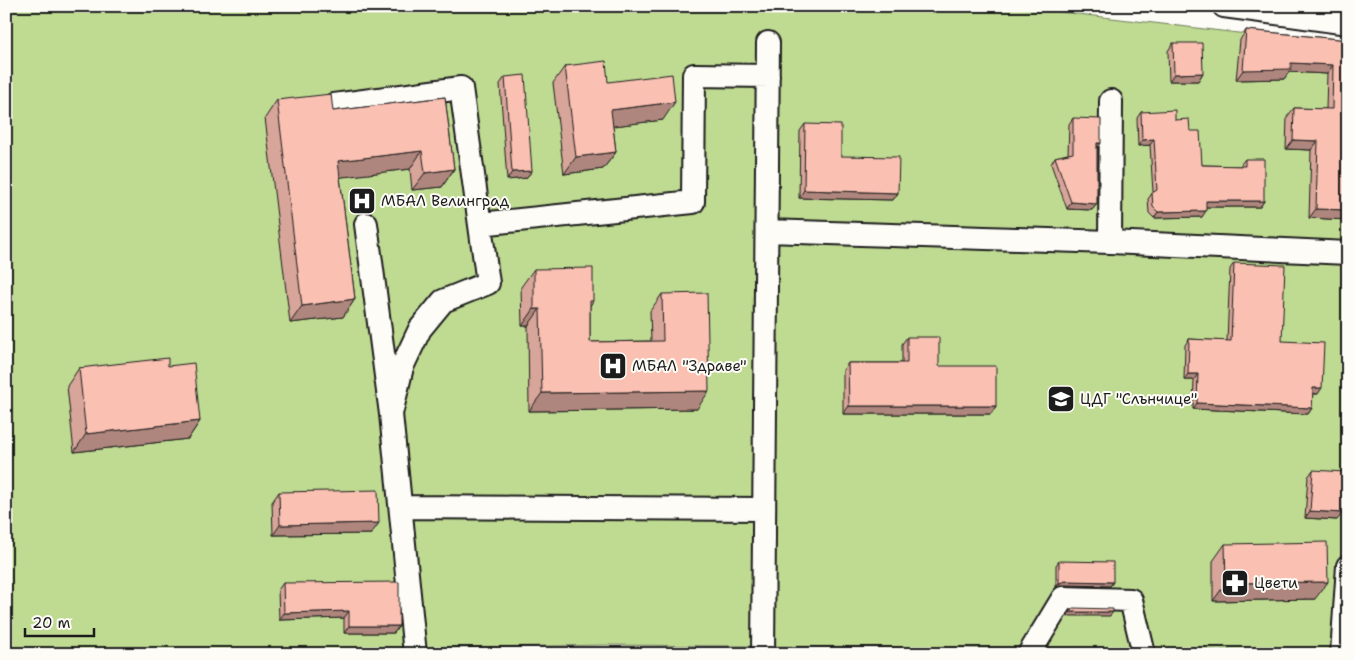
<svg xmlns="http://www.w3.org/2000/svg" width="1354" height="660" viewBox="0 0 1354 660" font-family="'Shantell Sans',sans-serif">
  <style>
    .green { fill: #bfdb92; stroke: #6e7c57 }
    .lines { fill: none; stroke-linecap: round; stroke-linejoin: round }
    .minor-casing { stroke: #1c1c1c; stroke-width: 26 }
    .minor { stroke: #fdfcf7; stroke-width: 22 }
    .wall { fill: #d7a599; stroke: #1c1c1c }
    .shaded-wall { fill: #af867d; stroke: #1c1c1c }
    .building { fill: #fac0b2; stroke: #1c1c1c }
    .labels { text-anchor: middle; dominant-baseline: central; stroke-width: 4; stroke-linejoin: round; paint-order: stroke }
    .poi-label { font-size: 15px; fill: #1c1c1c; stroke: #fdfcf7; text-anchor: start }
  </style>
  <rect width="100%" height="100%" fill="#fdfcf7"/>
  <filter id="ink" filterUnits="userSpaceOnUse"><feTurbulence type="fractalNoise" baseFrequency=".02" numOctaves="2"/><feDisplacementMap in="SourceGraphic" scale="10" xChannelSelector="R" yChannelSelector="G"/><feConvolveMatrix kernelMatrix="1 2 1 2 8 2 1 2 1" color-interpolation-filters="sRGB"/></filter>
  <g filter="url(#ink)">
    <!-- green -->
    <path class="green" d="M6,6H1010L1348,46V604L1346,651L606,645L132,654H6Z"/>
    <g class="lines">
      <!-- minor casing -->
      <g class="minor-casing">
        <path id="minor" d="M1224,6L1348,23
          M334,105L461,88L488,283L443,301L420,329L402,367L391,414
          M366,224L391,414L415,654
          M480,224L693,202L694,75L768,76
          M767,231L1110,242L1348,253
          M1110,242L1111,101
          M401,507L764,509
          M763,654L768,43
          M1029,654L1063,598L1131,600L1144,654
          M1342,654L1348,566"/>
      </g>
      <!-- minor -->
      <use href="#minor" class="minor"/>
    </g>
    <!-- wall -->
    <path class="wall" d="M1246,30L1348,40V220L1309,218L1311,150L1286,149L1287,117L1294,108L1326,109L1327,74L1289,72L1284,79L1236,80L1240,40Z
      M1173,43L1203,73L1198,81H1169L1168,51Z
      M565,66L608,82L663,120L613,126L616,152L603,169L564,174L553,83Z
      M505,77L532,171L526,178L507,180L500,84Z
      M445,97L454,169L442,187L412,190L410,169L340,177L355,299L343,317L290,323L265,118L277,100L333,111Z
      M1141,112L1175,120L1190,131L1202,165L1241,166V164L1245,159L1264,201L1260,207H1206L1202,217L1154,218L1149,213L1148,199L1153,192L1150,145L1138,146L1137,118Z
      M1073,118L1101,143L1097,149V204L1092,210L1067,209L1051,164L1055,157L1068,154L1069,124Z
      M805,124L841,156L898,193L893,200L799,198L800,131Z
      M1234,263L1282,341L1318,394H1313L1312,408L1308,414L1193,409L1194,380H1184L1185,345L1189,339L1227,341L1230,269Z
      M534,269L593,301L590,306V342L651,341L650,311L662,294L697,409L529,411L528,326H522L521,287Z
      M907,337L939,366L996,406L991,414H843V370L848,363H902V344Z
      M168,366L200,421L188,439L74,452L67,386L79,368Z
      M1313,470L1337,520L1305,518L1308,477Z
      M279,492L371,534L273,535L272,502Z
      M1225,544L1315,599L1213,601V561Z
      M1059,561L1113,582L1110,586L1063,585L1056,587V565Z
      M283,583L399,626L394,633H344V618L279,620L278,590Z"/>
    <!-- shaded-wall -->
    <path class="shaded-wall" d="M1291,63L1333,65L1327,74L1289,72L1284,79L1236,80L1243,70Z
      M1203,73L1198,81H1169L1174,74Z
      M675,102L663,120L598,128L611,110Z
      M1154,139L1150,145L1138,146L1142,140Z
      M1293,140L1318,141L1311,150L1286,149Z
      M1097,143H1101L1097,149Z
      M422,151L410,169L326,179L338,161Z
      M616,152L603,169L564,174L576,157Z
      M454,169L442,187L412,190L425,173Z
      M532,171L526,178L507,180L512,172Z
      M804,190L898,193L893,200L799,198Z
      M1206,201H1264L1260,207H1202Z
      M1071,202L1097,204L1092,210L1067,209Z
      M1316,209L1348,210V220L1309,218Z
      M1206,211L1202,217L1154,218L1158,212Z
      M355,299L343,317L290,323L302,306Z
      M534,309H540L528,326H522Z
      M1188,374H1198L1194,380H1184Z
      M1313,388H1322L1318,394L1309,393Z
      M709,391L697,409L529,411L542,393Z
      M1197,403L1312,408L1308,414L1193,409Z
      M849,406H996L991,414H843Z
      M200,421L188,439L74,452L86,434Z
      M1310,511L1343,513L1337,520L1305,518Z
      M379,523L371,534L273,535L280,525Z
      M1066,581L1113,582L1110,586L1063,585L1056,587L1059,583Z
      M1328,582L1315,599L1213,601L1226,583Z
      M349,611L344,618L279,620L284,613Z
      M1070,612H1113L1110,616H1067Z
      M349,626H399L394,633H344Z"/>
    <!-- building -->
    <path class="building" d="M1246,30L1348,40V210L1316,209L1318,141L1293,140L1294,108L1332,109L1333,65L1291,63V69L1243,70Z
      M1173,43H1202L1203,73L1174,74Z
      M606,61L608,82L672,74L675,102L611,110L616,152L576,157L565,66Z
      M525,75L532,171L512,172L505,77Z
      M331,94L333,111L445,97L454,169L425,173L422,151L338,161L355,299L302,306L277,100Z
      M1175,110V120L1189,119L1190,131H1200L1202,165L1245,166V159H1264V201H1206V211L1158,212L1153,207L1152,193L1157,190L1154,139L1142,140L1141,112Z
      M1073,118L1101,119V143H1097V204L1071,202L1055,157L1073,153Z
      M805,124L841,125V156L899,157L898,193L804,190Z
      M1234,263L1285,265L1282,341L1324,343L1322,388H1313L1312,408L1197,403L1198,374H1188L1189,339L1231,341Z
      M593,268V301H590V342L663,341L662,294L707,293L709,391L542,393L540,309H534V269Z
      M907,337H939V366H996V406H849L848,363H907Z
      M168,358V366L194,363L200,421L86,434L79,368Z
      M1313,470L1345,472L1343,513L1310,511Z
      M378,490L379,523L280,525L279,492Z
      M1327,542L1328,582L1226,583L1225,544Z
      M1059,561L1113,562V582L1066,581L1059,583Z
      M399,582V626H349V611L284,613L283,583Z
      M1073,608L1113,609V612H1070Z"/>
  </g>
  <!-- icons -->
  <defs>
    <g id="hospital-square" transform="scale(1.4375)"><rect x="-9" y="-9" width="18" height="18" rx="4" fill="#1c1c1c" stroke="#fdfcf7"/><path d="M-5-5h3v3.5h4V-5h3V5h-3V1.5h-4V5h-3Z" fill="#fff"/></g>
    <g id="school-square" transform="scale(1.4375)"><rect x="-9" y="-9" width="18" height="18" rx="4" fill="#1c1c1c" stroke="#fdfcf7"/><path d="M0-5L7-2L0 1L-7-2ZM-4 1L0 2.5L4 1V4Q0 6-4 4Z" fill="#fff"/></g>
    <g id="pharmacy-square" transform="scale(1.4375)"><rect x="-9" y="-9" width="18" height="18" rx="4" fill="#1c1c1c" stroke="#fdfcf7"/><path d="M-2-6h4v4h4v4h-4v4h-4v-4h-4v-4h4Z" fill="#fff"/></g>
  </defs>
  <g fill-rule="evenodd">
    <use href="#hospital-square" x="362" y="201"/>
    <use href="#hospital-square" x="613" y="366"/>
    <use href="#school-square" x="1061" y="399"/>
    <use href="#pharmacy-square" x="1235" y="583"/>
  </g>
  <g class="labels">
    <!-- poi labels -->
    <g class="poi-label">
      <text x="381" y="201">МБАЛ Велинград</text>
      <text x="632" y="366">МБАЛ "Здраве"</text>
      <text x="1080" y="399">ЦДГ "Слънчице"</text>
      <text x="1254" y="583">Цвети</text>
    </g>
  </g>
  <!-- margin -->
  <rect width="1354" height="660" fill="none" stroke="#fdfcf7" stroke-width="25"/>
  <rect x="12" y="12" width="1329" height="635" fill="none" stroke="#1c1c1c" stroke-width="2" filter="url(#ink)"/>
  <!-- scale -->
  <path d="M25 628v8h69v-8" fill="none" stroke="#1c1c1c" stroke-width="2.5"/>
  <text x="32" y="628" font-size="15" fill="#1c1c1c" stroke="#fdfcf7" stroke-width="4" paint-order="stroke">20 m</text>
</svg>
